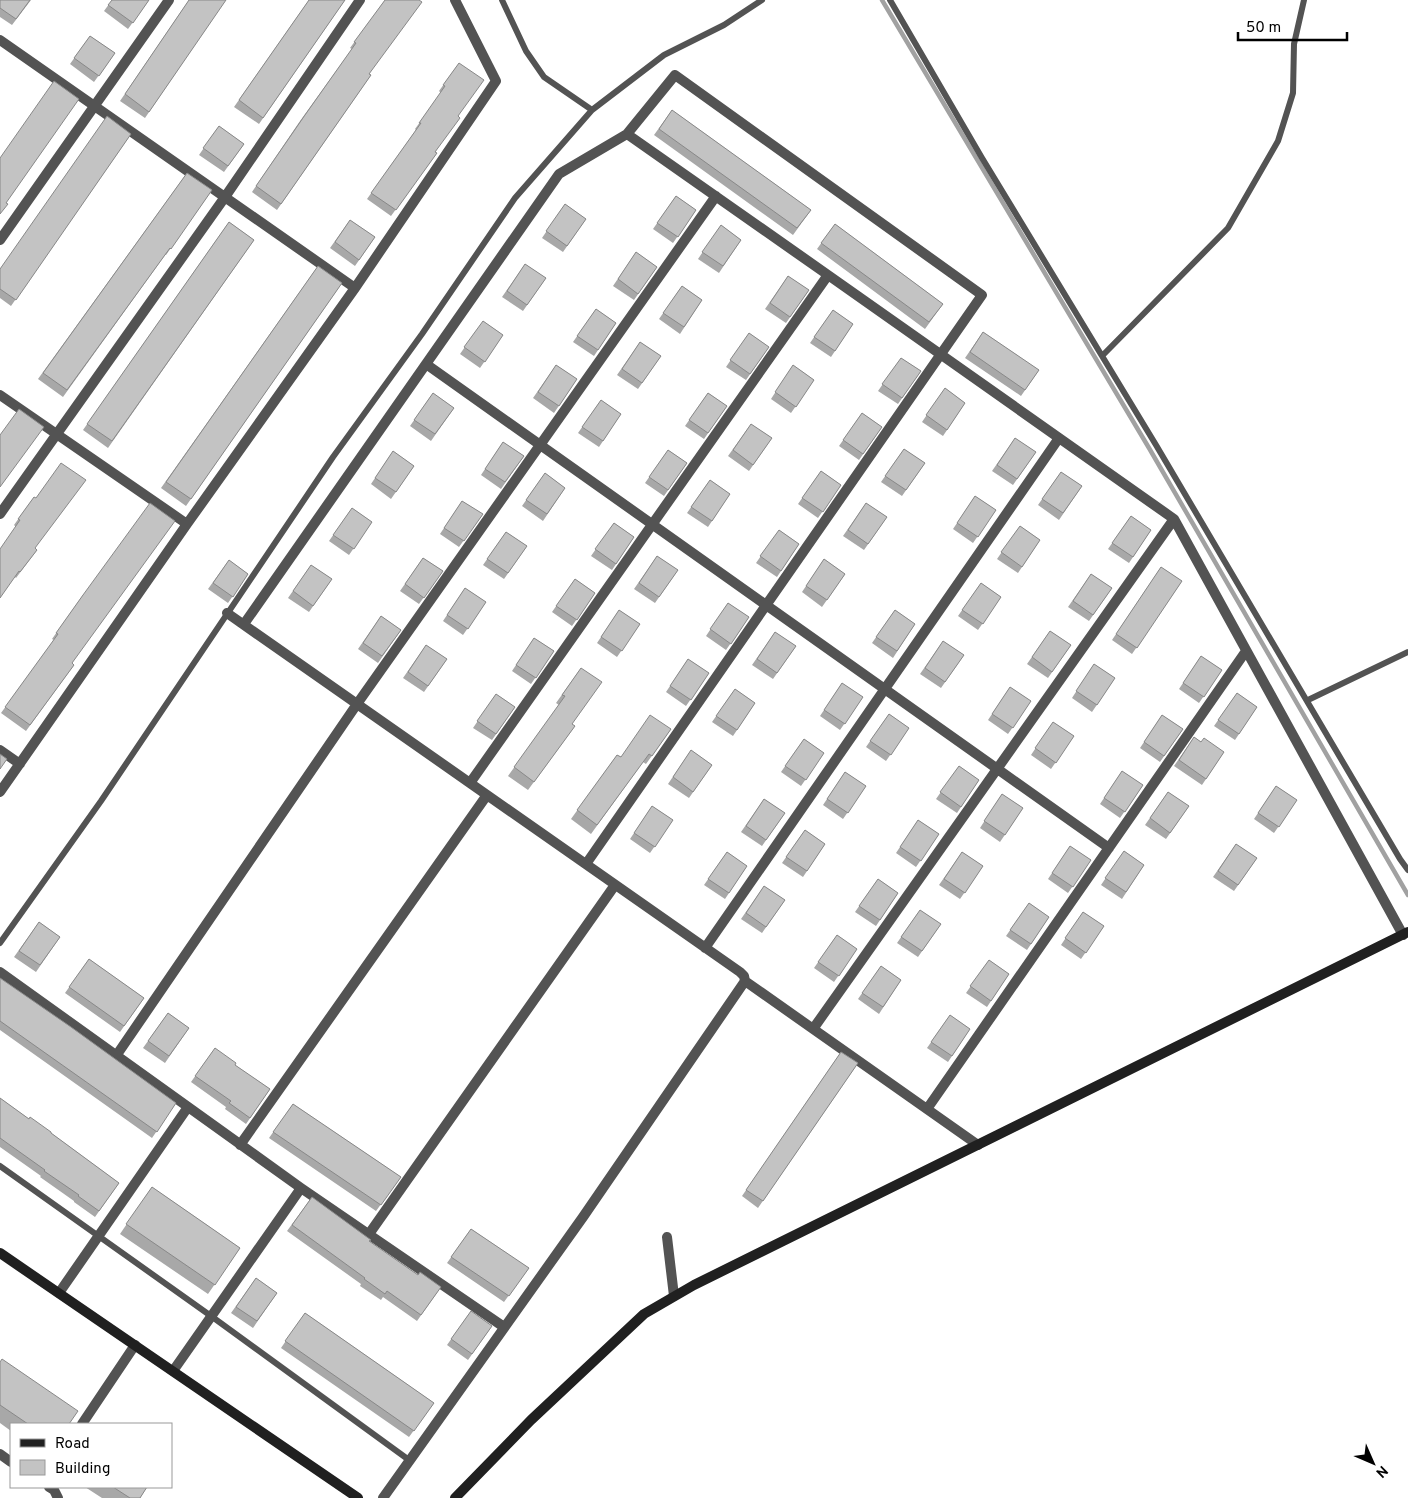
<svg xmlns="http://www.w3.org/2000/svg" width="1408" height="1498" viewBox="0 0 1408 1498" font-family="Overpass,sans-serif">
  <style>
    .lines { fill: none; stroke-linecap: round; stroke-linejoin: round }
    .stream { stroke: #a1a1a1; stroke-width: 4.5 }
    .service { stroke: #535353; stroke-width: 6 }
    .minor { stroke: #535353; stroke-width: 10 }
    .secondary { stroke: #202020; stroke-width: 10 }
    .wall { fill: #a8a8a8 }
    .building { fill: #c3c3c3; stroke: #888 }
  </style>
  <rect width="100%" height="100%" fill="#fff"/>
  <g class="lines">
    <!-- stream -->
    <path class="stream" d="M882,0L1149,448L1408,895"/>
    <!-- service -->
    <path class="service" d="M502,0L526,51L544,77L592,110
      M890,0L982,158L1156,445L1400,859L1408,870
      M1103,355L1228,228L1278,141L1293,93L1294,44L1304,0
      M1308,700L1408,652
      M0,943L101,801L333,457L422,334L515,198L592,110L664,55L724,25L762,0
      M0,1166L211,1316L409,1460"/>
    <!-- minor -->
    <path class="minor" d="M0,40L355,288
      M0,240L169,0
      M426,364L1109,848
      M0,395L187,524
      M0,514L225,197L360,0
      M227,613L740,972L744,976L745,981L978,1145
      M244,624L559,174L627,134
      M0,750L20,764
      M470,783L828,275L1174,519L1403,935
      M0,792L187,524L355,288L496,81L455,0
      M586,864L982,295L675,75L627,134L828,275
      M705,948L1059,438
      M0,972L301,1188L504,1327
      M813,1029L1174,519
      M116,1056L357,704L716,196
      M927,1109L1246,651
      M240,1145L487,795
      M369,1234L615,885
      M667,1237L674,1296
      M59,1293L188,1107
      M173,1371L301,1188
      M82,1424L135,1345
      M0,1454L11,1462
      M49,1487L54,1490L58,1498
      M383,1498L583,1217L745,981"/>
    <!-- secondary -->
    <path class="secondary" d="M0,1253L358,1498
      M455,1498L531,1420L644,1314L694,1285L1408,932"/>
  </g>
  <!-- wall -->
  <path class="wall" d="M0,0H31L12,25L0,17Z
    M112,0H149L128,29L104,11Z
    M189,0L211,21L145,118L120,101Z
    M309,0H345L259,124L234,107Z
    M385,0L369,74L371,75L277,210L252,192L300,121L352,49L350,48Z
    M90,36L115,53L94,82L70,64Z
    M459,63L458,116L435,152L437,153L391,216L367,199L416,130L415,129L441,93L439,91Z
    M672,110L811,210L793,235L654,135Z
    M219,126L244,144L224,172L199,155Z
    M131,134L11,306L0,298V269Z
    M187,173L212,190L166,255H165L63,397L38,379Z
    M676,196L696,210L673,243L653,229Z
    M565,204L586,219L563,252L542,238Z
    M350,220L375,237L355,266L330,248Z
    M229,222L254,240L108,448L83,430Z
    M835,224L943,304L925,329L817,249Z
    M721,225L741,240L719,273L698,259Z
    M636,252L657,267L634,300L613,286Z
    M525,264L546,278L523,311L502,297Z
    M318,266L342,283L186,506L161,488Z
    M788,276L809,290L786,323L765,309Z
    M682,286L702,300L680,334L659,319Z
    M596,309L616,323L594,356L573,342Z
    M833,310L853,324L831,357L810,343Z
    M483,321L503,335L480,368L460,354Z
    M983,332L1039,370L1021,396L965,358Z
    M749,333L769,347L746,380L726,367Z
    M640,342L661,356L638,389L617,375Z
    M901,358L921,371L898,404L878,391Z
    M556,365L577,379L554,413L533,398Z
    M793,365L814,380L791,413L771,399Z
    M945,388L965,403L943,436L922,422Z
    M433,393L454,408L431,441L410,426Z
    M708,393L727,406L704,439L685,426Z
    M601,400L621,414L599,447L578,433Z
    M862,413L882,427L859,460L839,446Z
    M751,424L772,438L749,471L728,456Z
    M1015,438L1036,452L1013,485L992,471Z
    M503,442L524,456L501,489L481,475Z
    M904,449L925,463L902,496L881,482Z
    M668,450L687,463L664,496L645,483Z
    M393,451L414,466L391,499L371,484Z
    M821,471L841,485L818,518L798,504Z
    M1061,472L1082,486L1059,520L1038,505Z
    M545,473L565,488L543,521L522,506Z
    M710,480L730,494L708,527L687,513Z
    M975,496L996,510L973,543L953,529Z
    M34,497L35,549L37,550L16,578L15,577L16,527L14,525Z
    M462,501L483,514L459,547L440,534Z
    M866,503L887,517L864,550L843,536Z
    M352,508L372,522L349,555L329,541Z
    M1131,516L1151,530L1129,563L1108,549Z
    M614,523L634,537L612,570L591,556Z
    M1020,526L1040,540L1018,573L997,559Z
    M779,530L799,544L777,577L756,563Z
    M506,532L527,546L504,579L483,565Z
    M657,556L678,570L655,603L634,589Z
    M423,558L443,571L419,604L400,591Z
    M824,559L845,574L822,607L802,592Z
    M229,560L248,574L228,603L208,589Z
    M311,565L332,579L309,612L288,598Z
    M1161,567L1182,581L1132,654L1112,640Z
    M1091,574L1112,588L1089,621L1068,607Z
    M575,579L595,593L572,626L552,612Z
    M981,583L1001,597L978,630L958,616Z
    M465,588L486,602L463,635L443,621Z
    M83,595L72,664L74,665L26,731L1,713L54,640L52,639Z
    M728,603L749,617L726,650L706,636Z
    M619,610L640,624L617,657L597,643Z
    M895,610L915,624L893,658L872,643Z
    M381,616L401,630L378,663L358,649Z
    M1050,631L1071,645L1048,678L1027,664Z
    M775,632L796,646L773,679L752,665Z
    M534,638L554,651L531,684L512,671Z
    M943,641L964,655L941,688L920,674Z
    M426,645L447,659L424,692L403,678Z
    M1201,656L1222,670L1199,703L1179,689Z
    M688,659L709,673L686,706L666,692Z
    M1094,664L1115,678L1092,712L1072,698Z
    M581,668L572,724L575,726L528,790L508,776L559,705L556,703Z
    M842,683L863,697L840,730L820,716Z
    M1010,687L1031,701L1008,734L988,720Z
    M735,689L755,703L733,736L712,722Z
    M1237,693L1257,707L1235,740L1214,726Z
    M496,694L515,707L492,740L473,728Z
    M889,714L909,728L886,761L866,747Z
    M1162,715L1183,729L1160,762L1140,748Z
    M1053,722L1074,736L1051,769L1031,755Z
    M671,729L646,764L643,762L591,834L571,819L617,755L621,757Z
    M1194,737L1201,742L1224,752L1202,785L1174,766Z
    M804,739L824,753L801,786L781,772Z
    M691,750L712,765L689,798L668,784Z
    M959,766L979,780L957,813L936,799Z
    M1122,771L1143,785L1120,818L1100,804Z
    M845,772L866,786L843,819L823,805Z
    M1276,786L1297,800L1274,833L1254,819Z
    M1168,792L1189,806L1166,839L1145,825Z
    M1002,794L1023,808L1000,842L980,828Z
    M764,799L785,813L762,846L741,832Z
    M652,806L673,820L650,853L630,839Z
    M918,820L939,834L916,867L896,853Z
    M805,830L825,844L803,877L782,863Z
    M1236,844L1257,858L1234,891L1213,877Z
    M1070,846L1091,860L1068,893L1048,879Z
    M1124,851L1144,865L1122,899L1101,885Z
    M727,852L747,866L725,899L704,885Z
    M962,852L983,866L960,899L939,885Z
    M878,879L898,893L876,926L855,912Z
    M764,886L785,900L762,933L741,919Z
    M1029,903L1049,917L1027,950L1006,936Z
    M920,910L941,924L918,957L897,943Z
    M1083,912L1104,926L1081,959L1061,945Z
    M39,922L60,937L36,972L14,957Z
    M837,935L857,949L834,982L814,968Z
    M89,959L144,998L120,1032L65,993Z
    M989,960L1009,974L987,1007L966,993Z
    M881,966L901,980L879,1014L858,999Z
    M0,978L176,1103L152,1138L0,1030Z
    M168,1013L189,1028L165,1063L143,1048Z
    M950,1015L970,1029L948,1062L927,1048Z
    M215,1048L235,1065L270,1089L246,1124L225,1109L226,1107L191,1082Z
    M841,1052L858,1063L758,1208L742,1196Z
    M0,1098L29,1119L51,1133L119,1183L95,1217L74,1202V1201L40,1177L41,1176L0,1147Z
    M293,1104L401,1177L376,1211L269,1138Z
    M152,1187L240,1248L208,1294L120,1234Z
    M312,1197L369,1241L418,1275L441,1287L417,1321L383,1297L381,1300L360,1286L361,1284L287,1231Z
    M471,1229L529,1268L504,1302L447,1263Z
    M256,1278L277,1293L253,1328L231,1313Z
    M471,1311L492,1326L468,1360L447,1345Z
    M305,1313L434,1403L409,1437L281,1348Z
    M0,1362L69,1424H11V1431L0,1423Z
    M85,1487H147L140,1498H102Z"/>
  <!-- building -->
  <path class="building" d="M0,0H30L16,19L0,8Z
    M112,0H149L133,23L108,5Z
    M189,0H226L149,112L125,94Z
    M309,0H345L263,118L239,100Z
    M385,0H419L422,2L369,74L371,75L281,204L256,186L305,115L356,43L354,42Z
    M90,36L115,53L99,76L74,58Z
    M459,63L484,80L458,116L460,118L435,152L437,153L396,210L371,193L421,123H419L445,86L443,85Z
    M54,81L79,99L6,203L8,204L0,214V158Z
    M672,110L811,210L797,228L659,129Z
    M107,116L131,134L16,300L0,289V269Z
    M219,126L244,144L228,166L203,148Z
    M187,173L212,190L171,249L170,248L67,390L43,373Z
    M676,196L696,210L678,237L657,223Z
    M565,204L586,219L567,246L546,231Z
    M350,220L375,237L359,260L335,242Z
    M229,222L254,240L112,441L87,424Z
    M835,224L943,304L929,322L821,243Z
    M721,225L741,240L723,266L702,252Z
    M636,252L657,267L638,294L618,279Z
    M525,264L546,278L527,305L507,291Z
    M318,266L342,283L191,499L166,482Z
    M788,276L809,290L790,317L770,303Z
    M682,286L702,300L684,327L663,313Z
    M596,309L616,323L598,350L577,336Z
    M833,310L853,324L835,351L814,337Z
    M483,321L503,335L485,362L464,347Z
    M983,332L1039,370L1025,390L970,352Z
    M749,333L769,347L750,374L730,360Z
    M640,342L661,356L642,383L622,369Z
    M901,358L921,371L902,398L882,384Z
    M556,365L577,379L559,406L538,392Z
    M793,365L814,380L796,407L775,392Z
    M945,388L965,403L947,430L926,415Z
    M433,393L454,408L435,434L414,420Z
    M708,393L727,406L708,433L689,420Z
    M601,400L621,414L603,441L582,427Z
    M19,409L44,427L0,487V435Z
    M862,413L882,427L863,454L843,440Z
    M751,424L772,438L753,465L733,450Z
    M1015,438L1036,452L1017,479L997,465Z
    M503,442L524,456L505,482L485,469Z
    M904,449L925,463L906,490L885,476Z
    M668,450L687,463L668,490L649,477Z
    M393,451L414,466L396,492L375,478Z
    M61,463L86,480L35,548L37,550L20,572L19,571L0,598V549L20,520L18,519L34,497L36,498Z
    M821,471L841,485L823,512L802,498Z
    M1061,472L1082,486L1063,513L1042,499Z
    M545,473L565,488L547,514L526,500Z
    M710,480L730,494L712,521L691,507Z
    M975,496L996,510L978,537L957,523Z
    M462,501L483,514L464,541L444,528Z
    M150,503L175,521L72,663L74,665L30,725L5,707L58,634L56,633L83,595Z
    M866,503L887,517L868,544L848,530Z
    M352,508L372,522L354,549L333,535Z
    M1131,516L1151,530L1133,557L1112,543Z
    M614,523L634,537L616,564L595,549Z
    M1020,526L1040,540L1022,567L1001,552Z
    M779,530L799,544L781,571L760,556Z
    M506,532L527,546L508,573L487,559Z
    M657,556L678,570L659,597L639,583Z
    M423,558L443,571L424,598L405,584Z
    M824,559L845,574L827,600L806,586Z
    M229,560L248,574L233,597L213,583Z
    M311,565L332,579L313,606L293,591Z
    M1161,567L1182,581L1137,648L1116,634Z
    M1091,574L1112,588L1093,615L1073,601Z
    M575,579L595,593L577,620L556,606Z
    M981,583L1001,597L983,624L962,610Z
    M465,588L486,602L468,629L447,615Z
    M728,603L749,617L731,644L710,629Z
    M619,610L640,624L622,651L601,637Z
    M895,610L915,624L897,651L876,637Z
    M381,616L401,630L382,656L363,643Z
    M1050,631L1071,645L1052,672L1032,657Z
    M775,632L796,646L777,673L757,659Z
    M534,638L554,651L536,678L516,665Z
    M943,641L964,655L945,682L925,668Z
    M426,645L447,659L428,686L408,672Z
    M1201,656L1222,670L1204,697L1183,683Z
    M688,659L709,673L691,700L670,686Z
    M1094,664L1115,678L1097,705L1076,691Z
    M581,668L602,682L572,724L575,726L534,782L514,767L565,696L562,695Z
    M842,683L863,697L845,724L824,710Z
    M1010,687L1031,701L1013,728L992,714Z
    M735,689L755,703L737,730L716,716Z
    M1237,693L1257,707L1239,734L1218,720Z
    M496,694L515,707L496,734L477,721Z
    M889,714L909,728L891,755L870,741Z
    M650,715L671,729L652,756L649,754L597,825L577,810L617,755L621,757Z
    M1162,715L1183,729L1164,756L1144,742Z
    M1053,722L1074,736L1056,763L1035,748Z
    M1194,737L1201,742L1204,738L1224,752L1206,779L1179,760Z
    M804,739L824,753L806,780L785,766Z
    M691,750L712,765L693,792L673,777Z
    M0,754L7,759L0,769Z
    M959,766L979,780L961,807L940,792Z
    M1122,771L1143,785L1125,812L1104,798Z
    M845,772L866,786L848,813L827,799Z
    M1276,786L1297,800L1279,827L1258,813Z
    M1168,792L1189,806L1170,833L1150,818Z
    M1002,794L1023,808L1005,835L984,821Z
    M764,799L785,813L766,840L746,826Z
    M652,806L673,820L655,847L634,833Z
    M918,820L939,834L921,861L900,847Z
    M805,830L825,844L807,871L786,857Z
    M1236,844L1257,858L1238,885L1218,871Z
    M1070,846L1091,860L1073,887L1052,873Z
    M1124,851L1144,865L1126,892L1105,878Z
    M727,852L747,866L729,893L708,879Z
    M962,852L983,866L965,893L944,879Z
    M878,879L898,893L880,920L859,906Z
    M764,886L785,900L766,927L746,913Z
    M1029,903L1049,917L1031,944L1010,930Z
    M920,910L941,924L922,951L901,937Z
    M1083,912L1104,926L1086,953L1065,938Z
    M39,922L60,937L40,965L19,951Z
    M837,935L857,949L839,976L818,962Z
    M89,959L144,998L124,1026L69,987Z
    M989,960L1009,974L991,1001L970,986Z
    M881,966L901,980L883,1007L862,993Z
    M0,978L71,1027L176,1103L157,1132L0,1021Z
    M168,1013L189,1028L169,1056L148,1041Z
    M950,1015L970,1029L952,1056L931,1042Z
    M215,1048L236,1063L235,1065L270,1089L250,1118L229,1103L231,1101L195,1076Z
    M841,1052L858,1063L763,1201L746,1190Z
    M0,1098L29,1119L30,1117L51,1132V1133L119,1183L99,1211L78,1196L79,1195L44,1171L45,1170L0,1138Z
    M293,1104L401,1177L381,1205L273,1132Z
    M152,1187L240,1248L215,1285L126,1224Z
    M312,1197L371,1240L369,1241L418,1275L420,1272L441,1287L421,1315L387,1291L385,1294L364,1279L365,1278L292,1225Z
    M471,1229L529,1268L509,1296L451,1257Z
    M256,1278L277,1293L257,1321L236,1307Z
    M471,1311L492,1326L472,1354L451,1339Z
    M305,1313L434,1403L414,1431L285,1341Z
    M2,1359L78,1411L69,1424H28L0,1405V1362Z
    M113,1487H147L140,1498H130Z"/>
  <!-- legend -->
  <rect x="10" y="1423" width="162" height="65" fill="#ffffff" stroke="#999999"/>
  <rect x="20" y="1439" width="25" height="8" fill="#202020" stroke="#999999"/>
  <text x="55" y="1448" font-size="15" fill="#000000">Road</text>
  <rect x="20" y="1460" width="25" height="15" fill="#c3c3c3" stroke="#999999"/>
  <text x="55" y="1473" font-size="15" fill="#000000">Building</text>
  <!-- north arrow -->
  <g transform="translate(1373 1463) rotate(135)" stroke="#ffffff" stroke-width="4" paint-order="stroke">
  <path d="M0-4L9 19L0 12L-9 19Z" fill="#000000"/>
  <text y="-8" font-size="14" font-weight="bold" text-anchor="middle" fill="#000000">N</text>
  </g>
  <!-- scale -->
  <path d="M1238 32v8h109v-8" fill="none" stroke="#000000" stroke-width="2.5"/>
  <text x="1246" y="32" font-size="15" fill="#000000" stroke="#ffffff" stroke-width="4" paint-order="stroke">50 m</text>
</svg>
